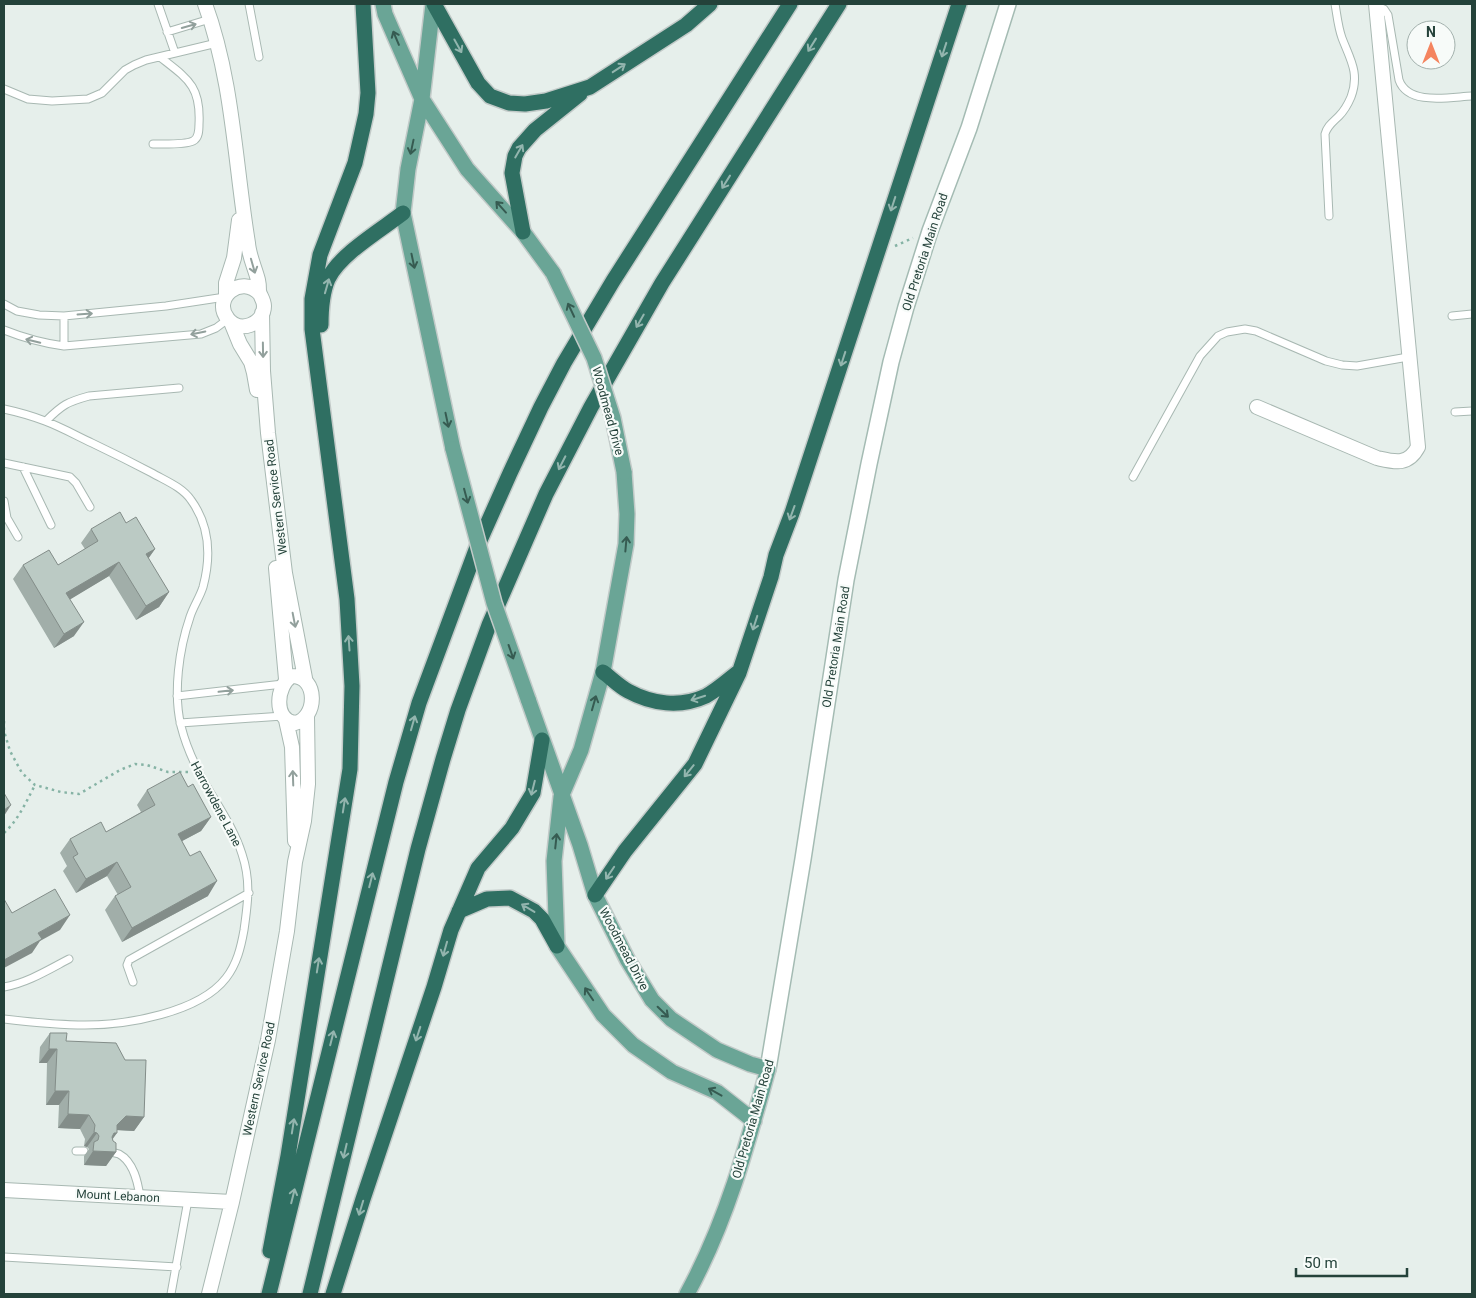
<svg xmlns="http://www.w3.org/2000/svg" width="1476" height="1298" viewBox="0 0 1476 1298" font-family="Roboto,sans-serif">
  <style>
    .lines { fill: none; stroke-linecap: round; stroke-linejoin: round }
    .service-casing { stroke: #a8b8b2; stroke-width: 9 }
    .minor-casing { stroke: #a8b8b2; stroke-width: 16 }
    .secondary-casing { stroke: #a4bbb3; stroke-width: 18 }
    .primary-casing { stroke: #c2cac8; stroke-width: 18 }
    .motorway-casing { stroke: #c2cac8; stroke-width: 18 }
    .path { stroke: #86b3a5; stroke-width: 2.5; stroke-dasharray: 2.5 4; stroke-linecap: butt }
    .service { stroke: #fff; stroke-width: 7 }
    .minor { stroke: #fff; stroke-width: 14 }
    .secondary { stroke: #fff; stroke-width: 15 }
    .primary { stroke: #6aa596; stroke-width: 15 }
    .motorway { stroke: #2f6f62; stroke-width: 15 }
    .primary-bridge-casing { stroke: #c2cac8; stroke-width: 18; stroke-linecap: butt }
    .primary-bridge { stroke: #6aa596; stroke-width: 15 }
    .wall { fill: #a1aea9 }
    .shaded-wall { fill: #838d89 }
    .building { fill: #bbcac4; stroke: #838d89 }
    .oneway { stroke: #92a09c }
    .oneway2 { stroke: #365b51 }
    .oneway3 { stroke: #93b5ae }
    .labels { text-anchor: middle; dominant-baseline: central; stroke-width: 4.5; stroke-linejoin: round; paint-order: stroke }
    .street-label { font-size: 12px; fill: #24423a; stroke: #f7fbf9 }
  </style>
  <rect width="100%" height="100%" fill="#e6efeb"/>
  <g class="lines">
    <!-- service casing -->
    <g class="service-casing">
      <path id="service" d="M158,4L175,53
        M249,4L259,57
        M1376,6L1384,9L1388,15L1399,80C1408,106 1450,97 1472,96
        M167,32L210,19
        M4,89L28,99L52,101L88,99L102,93L125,70L134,65L146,60L217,43
        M153,144C162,144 185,145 193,141C199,138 199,130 199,124C201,86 188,79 160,57
        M1329,216L1325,134C1327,126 1333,122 1339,116C1344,111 1348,104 1351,97C1360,73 1350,59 1342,38C1338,27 1337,15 1335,4
        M4,304L17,311L39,315L64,316L166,306L225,297
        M1452,316L1472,314
        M4,330C24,338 42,343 64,346L201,334L216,328L228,319
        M64,346V316
        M4,409C18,412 32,416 45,421C61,427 77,436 92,443C113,453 133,463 152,473C166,481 182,487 191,500C210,526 211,557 203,587C200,597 193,607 190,617C179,649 173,693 181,726C185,742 192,759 200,774C214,801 233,825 242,854C251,881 248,902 244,930C241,947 237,964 226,978C199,1013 126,1025 85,1025C58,1025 30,1022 4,1019
        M1455,412L1472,411
        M46,421C62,405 67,402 89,396L179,388
        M4,463L70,477L76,483L90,507
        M23,467L51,525
        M1133,477L1200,356L1218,336L1227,332L1245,329L1256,331L1326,361L1342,365L1357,366L1408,357
        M4,501L7,518L18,537
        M177,696L283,684
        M180,723L283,716
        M133,982L127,965L129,960L249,893
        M4,987C27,983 48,970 69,959
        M76,1151H84
        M107,1152C111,1152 116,1153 119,1154C134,1162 138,1183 140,1197
        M4,1257L177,1267
        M171,1294L188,1200"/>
    </g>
    <!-- minor casing -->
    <g class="minor-casing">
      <path id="minor" d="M205,4C233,80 235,164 248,243C249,256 255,268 258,280C259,284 259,288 259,291C260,296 264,300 264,306C264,324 240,334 228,319C211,299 241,273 260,294
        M226,295V283L234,258L239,220
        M262,313L263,371L268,433L285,573L305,678
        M231,322L240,344L251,362L254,373L257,390
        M1257,407L1377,458C1395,462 1408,466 1418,447L1376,4
        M276,568L286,679
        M292,676C319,676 317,719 295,723C273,720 276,685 292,676Z
        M286,720L292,747L295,841
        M4,1190L232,1202
        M209,1294L232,1202L268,1040L287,931L295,862L304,821L308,784L307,716"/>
    </g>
    <!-- secondary casing -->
    <g class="secondary-casing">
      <path id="secondary" d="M768,1069L803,859L846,580L869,464L891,362L906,307L930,231L969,128L1008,4"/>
    </g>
    <!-- primary casing -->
    <g class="primary-casing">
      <path id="primary" d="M383,4L385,14L422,99L467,169L523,232L553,273
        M433,4L422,99L408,169L403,213L453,449
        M624,472L627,514L626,544L603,672L581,750L561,797L554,861L557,946L603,1015L633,1045L672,1072L717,1092L754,1121
        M528,699L580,845L595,895L627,959L652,1000L671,1019L717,1050L750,1064L768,1069C747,1146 726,1223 687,1294"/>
    </g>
    <!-- motorway casing -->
    <g class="motorway-casing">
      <path id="motorway" d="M434,4L478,83L490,96L509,103L525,104L546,101L590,87L686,25L710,4
        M523,232L512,173L515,156L519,148L535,130L580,94
        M321,325C321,310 322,293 328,279C340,254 381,230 403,213
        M603,672C611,678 619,686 628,691C652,704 680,708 706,696C717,690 727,681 737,673
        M595,895L625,851L695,764L739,673L771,577L776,555L792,513L959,4
        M459,911L487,899L510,898L534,911L542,919L557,946
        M270,1251L288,1156L350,769L352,686L347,599L312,329V299L320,255L355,163L366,114L368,93L363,4
        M269,1294L396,782L419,703L477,547L510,473L541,407L564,363L613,281L790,4
        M310,1294L418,849L443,759L458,710L489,625L546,494L591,407L662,283L839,4
        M333,1294L363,1199L434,987L451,930L478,868L512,828L533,793L542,740"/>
    </g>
    <!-- path -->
    <path class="path" d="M895,246L913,238
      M4,721V731L10,751L22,773L35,785L61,792L79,794L120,770L135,764L147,765L168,772H188
      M4,833C19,819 26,802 35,785"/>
    <!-- service -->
    <use href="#service" class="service"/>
    <!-- minor -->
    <use href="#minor" class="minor"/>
    <!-- secondary -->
    <use href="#secondary" class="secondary"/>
    <!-- primary -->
    <use href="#primary" class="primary"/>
    <!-- motorway -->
    <use href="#motorway" class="motorway"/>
    <!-- primary-bridge casing -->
    <g class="primary-bridge-casing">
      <path id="primary-bridge" d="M553,273L594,358L613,418L624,472
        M453,449L494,603L528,699"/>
    </g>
    <!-- primary-bridge -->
    <use href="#primary-bridge" class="primary-bridge"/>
  </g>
  <!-- wall -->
  <path class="wall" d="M126,523L155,549L148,559L169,592L159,607L136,620L109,576L70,599L74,636L54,648L13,579L23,565H58L85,549L81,543L91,529Z
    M188,787L211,817L201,831L182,841L208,896L122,942L105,910L115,896L118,895L107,876L76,893L63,871L67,866L60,853L70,839L106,832L141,812L137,805L147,790Z
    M50,1033L66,1041L144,1117L134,1131L117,1130L112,1139L116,1152L106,1166L84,1165V1156L89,1149L87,1147L84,1146L85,1139L80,1129L58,1128L59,1105H46L47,1063H39L40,1047Z"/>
  <!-- shaded-wall -->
  <path class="shaded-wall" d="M155,549L145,563L146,554Z
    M119,562L109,576L56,608L66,593Z
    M169,592L159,607L136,620L146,606Z
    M84,622L74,636L54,648L64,634Z
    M11,805L4,816V810Z
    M211,817L201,831L169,848L178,834Z
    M117,862L107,876L76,893L86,879Z
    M217,881L208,896L122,942L132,928Z
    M70,915L60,930L40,941L32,953L4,968V960L38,933Z
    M49,1049H57L47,1063H39Z
    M55,1091H69L59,1105H46Z
    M68,1114L89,1115L80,1129L58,1128Z
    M126,1116L144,1117L134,1131L116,1130L117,1125Z
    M94,1132L97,1133L87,1147L84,1146Z
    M114,1133H117L107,1147Z
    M93,1151L116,1152L106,1166L84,1165Z"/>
  <!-- building -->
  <path class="building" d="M120,512L126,523L136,517L155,549L146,554L169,592L146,606L119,562L66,593L84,622L64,634L23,565L49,550L58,565L98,541L91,529Z
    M180,772L188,787L193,784L211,817L178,834L190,856L200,851L217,881L132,928L115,896L131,887L117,862L86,879L73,857L78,854L70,839L101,822L106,832L155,805L147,790Z
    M4,793L11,805L4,810Z
    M55,889L70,915L38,933L42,939L4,960V899L12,913Z
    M50,1033H67L66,1041L116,1043L125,1060H146L144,1117L126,1116L117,1125V1133H114L112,1137L113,1141L116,1143V1152L93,1151L94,1142L98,1140L99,1136L97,1133L94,1132L95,1125L89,1115L68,1114L69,1091H55L57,1049H49Z"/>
  <!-- one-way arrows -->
  <defs><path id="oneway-shaft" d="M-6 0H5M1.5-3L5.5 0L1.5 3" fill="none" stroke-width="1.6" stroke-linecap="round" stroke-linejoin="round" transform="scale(1.25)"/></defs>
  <g class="oneway">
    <use href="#oneway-shaft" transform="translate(189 26) rotate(-16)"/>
    <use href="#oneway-shaft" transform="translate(253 266) rotate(74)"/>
    <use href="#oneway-shaft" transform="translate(85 314) rotate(-4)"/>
    <use href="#oneway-shaft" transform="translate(198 333) rotate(168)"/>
    <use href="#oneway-shaft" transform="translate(33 341) rotate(-166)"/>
    <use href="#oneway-shaft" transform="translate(263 350) rotate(89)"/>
    <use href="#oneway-shaft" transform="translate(294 620) rotate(79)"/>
    <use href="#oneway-shaft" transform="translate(226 691) rotate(-6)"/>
    <use href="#oneway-shaft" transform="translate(293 778) rotate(-92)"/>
  </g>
  <g class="oneway2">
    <use href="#oneway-shaft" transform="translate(396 38) rotate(-113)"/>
    <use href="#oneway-shaft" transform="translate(412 147) rotate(102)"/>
    <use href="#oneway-shaft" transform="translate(501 207) rotate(-132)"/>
    <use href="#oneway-shaft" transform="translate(413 261) rotate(78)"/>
    <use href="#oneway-shaft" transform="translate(571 310) rotate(-115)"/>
    <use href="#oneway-shaft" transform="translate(447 420) rotate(78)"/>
    <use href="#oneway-shaft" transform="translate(466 496) rotate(75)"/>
    <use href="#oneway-shaft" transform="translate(626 544) rotate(-85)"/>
    <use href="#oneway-shaft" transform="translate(511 652) rotate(71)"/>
    <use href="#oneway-shaft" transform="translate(594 703) rotate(-74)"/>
    <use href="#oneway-shaft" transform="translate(556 841) rotate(-84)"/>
    <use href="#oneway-shaft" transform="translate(589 994) rotate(-124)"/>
    <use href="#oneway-shaft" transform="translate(663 1012) rotate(44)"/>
    <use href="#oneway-shaft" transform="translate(715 1092) rotate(-151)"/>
  </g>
  <g class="oneway3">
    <use href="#oneway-shaft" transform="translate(812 45) rotate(122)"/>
    <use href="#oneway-shaft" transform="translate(458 46) rotate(61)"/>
    <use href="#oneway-shaft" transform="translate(944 50) rotate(108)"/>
    <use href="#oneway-shaft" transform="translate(619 68) rotate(-33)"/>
    <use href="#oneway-shaft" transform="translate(519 151) rotate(-60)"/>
    <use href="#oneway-shaft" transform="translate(726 182) rotate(122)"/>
    <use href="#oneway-shaft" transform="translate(893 204) rotate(108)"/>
    <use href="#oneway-shaft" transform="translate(327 286) rotate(-74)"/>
    <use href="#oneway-shaft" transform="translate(640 321) rotate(120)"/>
    <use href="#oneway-shaft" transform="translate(843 359) rotate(108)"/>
    <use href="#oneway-shaft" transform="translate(562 463) rotate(117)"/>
    <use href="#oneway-shaft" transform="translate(792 513) rotate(110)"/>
    <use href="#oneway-shaft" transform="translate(755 623) rotate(108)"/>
    <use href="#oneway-shaft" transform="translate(349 643) rotate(-94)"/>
    <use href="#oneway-shaft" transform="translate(698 698) rotate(162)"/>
    <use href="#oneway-shaft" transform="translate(413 723) rotate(-74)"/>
    <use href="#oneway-shaft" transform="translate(689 771) rotate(129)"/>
    <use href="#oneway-shaft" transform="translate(533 788) rotate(104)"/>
    <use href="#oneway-shaft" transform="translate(344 805) rotate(-81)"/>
    <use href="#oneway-shaft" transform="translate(610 873) rotate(124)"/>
    <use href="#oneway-shaft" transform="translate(371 880) rotate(-76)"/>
    <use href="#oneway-shaft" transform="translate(528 908) rotate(-149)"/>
    <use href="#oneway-shaft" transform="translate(445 949) rotate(106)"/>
    <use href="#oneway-shaft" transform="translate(318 965) rotate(-81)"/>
    <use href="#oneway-shaft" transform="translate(418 1034) rotate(108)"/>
    <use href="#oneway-shaft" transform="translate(332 1038) rotate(-76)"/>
    <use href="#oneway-shaft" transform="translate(293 1126) rotate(-81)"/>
    <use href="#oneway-shaft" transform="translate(345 1151) rotate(103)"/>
    <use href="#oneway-shaft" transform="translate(293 1196) rotate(-76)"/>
    <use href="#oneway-shaft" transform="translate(361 1208) rotate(107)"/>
  </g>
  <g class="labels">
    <!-- street labels -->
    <g class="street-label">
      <text transform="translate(925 252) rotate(-72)">Old Pretoria Main Road</text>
      <text transform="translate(608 411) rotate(75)">Woodmead Drive</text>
      <text transform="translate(276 497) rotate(-97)">Western Service Road</text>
      <text transform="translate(836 647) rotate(-81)">Old Pretoria Main Road</text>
      <text transform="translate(216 804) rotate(62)">Harrowdene Lane</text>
      <text transform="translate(624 949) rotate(62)">Woodmead Drive</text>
      <text transform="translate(259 1079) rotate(-78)">Western Service Road</text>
      <text transform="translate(753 1119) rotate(-74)">Old Pretoria Main Road</text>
      <text transform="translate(118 1196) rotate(3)">Mount Lebanon</text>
    </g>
  </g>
  <!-- border -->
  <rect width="1476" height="1298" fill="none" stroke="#24423a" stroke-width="10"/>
  <!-- north arrow -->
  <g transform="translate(1431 45)"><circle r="24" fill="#f7fbf9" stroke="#a3b1ad"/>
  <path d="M0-4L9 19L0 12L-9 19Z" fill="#f4845f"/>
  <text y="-8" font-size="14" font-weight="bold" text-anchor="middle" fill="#24423a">N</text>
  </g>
  <!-- scale -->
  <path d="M1296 1268v8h111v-8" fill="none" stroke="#24423a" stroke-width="2.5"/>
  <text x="1304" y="1268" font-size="15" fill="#24423a" stroke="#f7fbf9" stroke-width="4" paint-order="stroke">50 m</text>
</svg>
